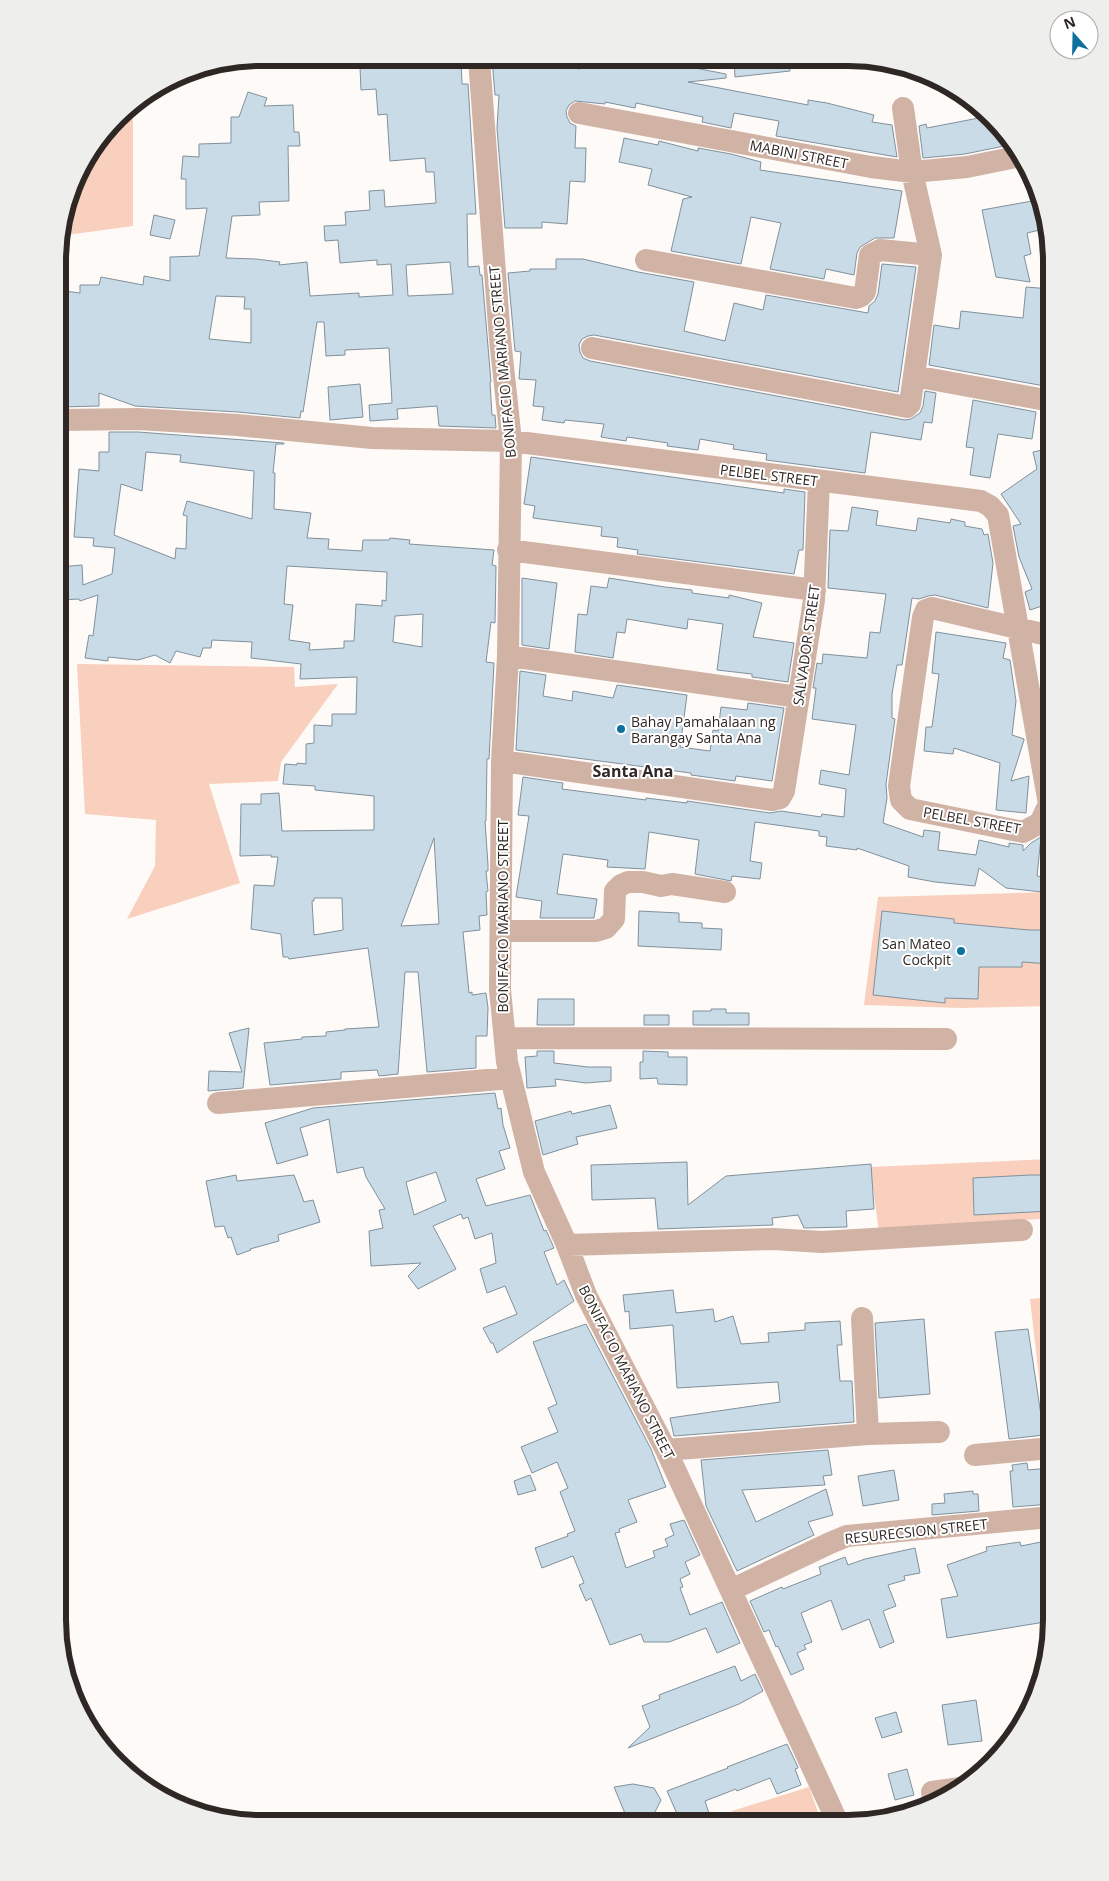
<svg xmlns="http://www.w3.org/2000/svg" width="1109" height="1881" viewBox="0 0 1109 1881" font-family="'Open Sans',sans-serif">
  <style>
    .green { fill: #f9cfbd }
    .building { fill: #c9dbe7; stroke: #80919c; fill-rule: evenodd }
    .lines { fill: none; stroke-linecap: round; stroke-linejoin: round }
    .minor { stroke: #d1b3a5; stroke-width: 22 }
    .poi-dot { fill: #0d709d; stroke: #fff; stroke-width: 2 }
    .labels { text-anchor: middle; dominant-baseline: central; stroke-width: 4; stroke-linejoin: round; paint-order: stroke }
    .street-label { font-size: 14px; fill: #2f2724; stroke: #fff }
    .poi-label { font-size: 14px; fill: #2f2724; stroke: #fff; text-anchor: start }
    .quarter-label { font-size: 16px; font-weight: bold; fill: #2f2724; stroke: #fff }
    .rim { fill: none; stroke: #2f2724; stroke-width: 6 }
  </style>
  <rect width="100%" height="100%" fill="#fefaf8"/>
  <!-- green -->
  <path class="green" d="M133,105V226L59,236L79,171L127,108Z
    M77,664L294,667L295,687L338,684L281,762L278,781L209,784L240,883L127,919L155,866L156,820L85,814Z
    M1051,892V1006L962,1008L864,1005L878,897Z
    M1051,1159V1218L879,1232L870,1167Z
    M1051,1297V1447H1047L1030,1299Z
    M809,1787L822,1823H735L732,1811Z"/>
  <!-- building -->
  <path class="building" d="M392,58L461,59L462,84H468L476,214H467L468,267L479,266L480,275H482L491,382H490L492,415H495L496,428L439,426L437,406L397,409L398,419L370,421L369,405L392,403L389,348L345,350V355L326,356L324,322H317L303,412L301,411L300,418L238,412L135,406L99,393V406L59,407V293L63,294L64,291L80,293V285H99L101,277L143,285L144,276L170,281V257L199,256L207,208L186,209V179H181L183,156L199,157V144L231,143V117H239L248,92L267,98L264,106L293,105L294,132H299L300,146H288L289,201L259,202L260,215L232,216L226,258L256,259L280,262L279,265L307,262L310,296L359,293V297L393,295L391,264L377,265V260L340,263L338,240L325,241L324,226L346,225L345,212L370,210L369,191L384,190L385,207L436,203L434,172H426L425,158L390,161L387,114L378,115L376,89L361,90L360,67L393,64ZM450,262L453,294L408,296L406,265ZM216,296L245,297L244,309H251V343L209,339Z
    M492,59H534V62L580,69L581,64L590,66L591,60H654L726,74V78L688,82L808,105V100L827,103L874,115L872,122L892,125L897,157L776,136L779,121L734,113L731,128L702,122L703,117L636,103L635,108L605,102V104L575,101L569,105L566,111L567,117L570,123L576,126L575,148H586L585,182L570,181L567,224L542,222V228H505L497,128L499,95H495Z
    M734,60L789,61L790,71L735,77Z
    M989,116L1014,144L965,154L923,158L919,126L926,124L927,128Z
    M624,138L658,145L659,141L698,151V148L731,154L761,162L760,170L902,191L894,238H875L860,247L857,253L854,275L826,269L824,279L770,269L781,223L751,217L741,264L671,251L683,199L692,197L648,185L652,169L619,162Z
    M1038,200L1044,229L1027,233L1031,254L1024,256L1030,282L996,277L982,210Z
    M154,215L175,220L170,239L150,235Z
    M556,259H583L638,272L694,282L684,331L725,341L734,303L763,310L766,295L868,313L869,306L875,301L878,294L882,264L916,267L898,392L594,335L588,336L582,339L579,345L580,352L583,358L590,361L905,420L911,419L920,413L923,406L925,391L936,393L932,423L924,422L921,440L871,432L865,473L766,460L767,454L733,449L734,445L700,439L698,450L667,446L668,443L627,437L626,441L601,437L604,424L565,420L564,423L542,420L544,407L533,406L536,380L519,379L521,352L515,351L508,273L530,271V269H556Z
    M1026,287L1051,289V386L1039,385L929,365L934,325L959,329L961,311L1023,318Z
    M360,384L363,417L330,420L328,387Z
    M973,400L1036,412L1032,439L998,434L990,478L970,475L974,448L966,447Z
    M109,432H138L284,443V444H276L273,473H275L274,509L311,513L307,538L329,539L328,549L362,551L363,540H389L390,538L410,540L409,544L494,550L492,565L496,566L495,623L491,622L486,662L494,663L489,759H487L486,821H485L488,865V871H486L488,891L486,892L487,915L479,916L480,930L463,932L469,993L472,992V995L486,993L488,1008L487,1036H476V1068L427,1072L418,972H405L398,1074L379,1076L377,1070L341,1072V1079L270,1085L264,1043L302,1039V1037L326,1036V1032L345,1030V1029L379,1027L368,948L289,959L288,957H283L281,934L251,929L254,885L274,886L278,857H271V855L240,856L241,804H261V794L279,793L282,831L374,830V796L315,790V786L283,784L285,764L297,765V763L306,764V744L314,743V725L332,726V714H356L357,677L300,679L301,664L251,658L252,642L212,640L211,648H203L200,657L176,651L170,663L155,655L138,660L108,657V661L85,658L89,635L93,636L98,595L80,601L79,599L59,600V567L82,565L83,585L112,574L115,548L93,546L94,538L74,537L79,469L99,471V452H109ZM146,452L181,455L180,462L254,471L252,519L187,501L183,515L187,516L186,549L176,548L175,559L114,535L121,484L142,491ZM287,566L387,572L386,601L382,600V606L356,604L354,641H344V648L309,650L310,643L289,640L293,605L284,604ZM423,614L422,647L393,642L395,616ZM434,838L439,924L401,926ZM314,898H342L343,930L314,935L312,901H314Z
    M1051,448V603L1030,610L1025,592L1032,589L1019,557L1013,526L1021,524L1001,494L1037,469L1033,452Z
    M531,457L784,493V489L805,492L803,550H799L794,574L637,554L638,550L617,547L618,538L601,536L602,527L533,518L535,506L524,504Z
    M852,507L878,511L876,525L916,531L918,518L950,523L951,519L965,522V526L982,529L984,535L988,534L993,563L988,608L935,595L928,596L919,599L912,598L902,665H897L892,694V718L895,719L886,784L887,798L883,823L923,837L924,830L940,832L938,850L976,855L979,840L1009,847V843L1023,845V851L1031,843L1041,837L1037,876L1051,878V893L1006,888L979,868L975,886L935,882L908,877L909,866L857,848V850L826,846L827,837L819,836V831L755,822L750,861L762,863L760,879L732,876L731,881L695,874L699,840L649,832L645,869L607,867L608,860L563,854L557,894L597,899L594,918H540L542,901L516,897L529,816L518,815L523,777L563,783L562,789L646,800V798L687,803V801L770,813L781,811L821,817L822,814L844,817L846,789L819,784L821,770L849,775L856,725L812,719L816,688H813L817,663L822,664L823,654L867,658L870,632L880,633L886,594L828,588L830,530L848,531Z
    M522,578L557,583L549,649L522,645Z
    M609,578L665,587L692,590V593L729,598V595L762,603L753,637L794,643L788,682L752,677V674L717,670L723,624L688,619L687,629L627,619L625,633L617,632L613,658L575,652L578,614L587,615L591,586L607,588Z
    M936,632L1006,643L1003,658L1010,660L1016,701L1012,735L1024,739V740L1011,781L1029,776L1026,813L996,810L1000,763L954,748L953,754L924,751L926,727H932L939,674L932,673Z
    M520,671L546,675L543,696L572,701L573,691L613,698L617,685L687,695L680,747L710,751L713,730L718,731L721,707L747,710L748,703L784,708L772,781L736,776L735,781L691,775V773L516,750Z
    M639,911L679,913V922L702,923V928L722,929L721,950L638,946Z
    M882,911L954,919V923L1029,930H1051V964L1022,962V967H979L978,999L945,998V1003L873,995Z
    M538,999H574V1025H537Z
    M711,1009H726V1013H749V1025H693V1011H711Z
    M644,1015H669V1025H644Z
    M249,1028L243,1088L208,1091L209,1071L242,1072L229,1033Z
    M537,1051H554V1063L588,1067H611V1081L586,1083L555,1079L556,1086L527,1088L525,1057L537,1056Z
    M643,1051L668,1052V1057H687V1085L658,1084L657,1078L640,1079V1062H643Z
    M495,1093L498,1109L501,1108L503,1125L510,1148L499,1151L505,1169L476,1179L486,1206L530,1195L544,1231L546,1230L554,1248L544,1252L557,1285L564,1280L574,1301L497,1353L493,1343H491L483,1328L517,1314L505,1286L487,1293L480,1269L496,1263L492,1233L475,1239L468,1217L463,1219L461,1214L433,1226L456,1269L418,1289L408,1276L421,1263L371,1266L369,1231L383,1228L379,1210L385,1209L366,1177L363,1167L337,1173L329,1119L300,1128L308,1155L277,1164L265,1123L313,1108ZM436,1172L446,1201L414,1215L406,1182Z
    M610,1105L617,1128L576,1137L578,1144L543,1155L535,1121L571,1111L572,1114Z
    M687,1162L688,1205L726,1176L871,1164L874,1209L846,1211L847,1227L804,1228L798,1215L772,1218L773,1225L658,1229L655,1198L592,1200L591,1165Z
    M236,1175L237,1181L294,1175L304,1202L313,1200L320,1222L278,1235L279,1241L250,1249L251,1250L237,1255L231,1237L228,1238L224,1226L215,1227L206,1181Z
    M1030,1175H1049L1050,1211L974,1215L973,1178Z
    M673,1290L676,1313L713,1309L715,1322L733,1316L741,1344L769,1342L768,1333L805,1330V1323L840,1321L842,1345H837L840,1381H852L854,1422L674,1436L670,1418L780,1402L778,1382L677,1388L673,1325L630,1329L629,1311L625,1312L623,1295Z
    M924,1319L930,1394L879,1398L875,1323Z
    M586,1324L651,1449L666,1487L628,1500L637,1522L619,1529L620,1532L615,1533L626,1568L655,1557L653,1551L668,1546L665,1539L674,1535L670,1524L684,1520L700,1555L685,1562L690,1574L680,1579L683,1587L680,1588L690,1615L722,1602L740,1643L717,1653L706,1628L669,1642H644L641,1634L610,1645L591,1598L586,1601L579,1585L584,1583L573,1556L542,1568L535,1548L568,1536L567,1534L575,1531L560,1492L568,1488L557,1462L532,1473L521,1447L558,1432L548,1408L557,1404L533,1342Z
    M1028,1329L1044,1435L1009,1439L995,1332Z
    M828,1450L832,1475L823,1476L825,1485L742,1490L756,1522L826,1489L833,1515L808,1522L814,1535L737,1571L706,1506L701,1460Z
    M1027,1463L1028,1470L1050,1468L1051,1504L1013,1507L1010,1471H1013L1012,1465Z
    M894,1470L899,1500L863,1506L858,1476Z
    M530,1475L536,1490L518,1495L514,1481Z
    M973,1491V1494H978L979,1511L932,1515V1504L945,1503L944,1494Z
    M1051,1540V1621L947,1638L941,1599L958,1596L947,1565L987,1551L986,1547L1020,1542L1021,1546Z
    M915,1548L920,1573L904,1576L905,1580L888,1585L896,1606L883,1611L894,1642L880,1648L869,1619L842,1630L831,1600L801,1613L812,1642L804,1645L806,1649L797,1653L804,1669L791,1675L778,1646L776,1647L769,1630L764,1632L750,1601L782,1587L783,1589L821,1574L819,1567L845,1557L848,1565L865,1559Z
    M735,1666L741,1681L755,1674L763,1691L739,1704L628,1748L650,1727L642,1706L660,1699L659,1695Z
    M976,1700L982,1741L948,1745L942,1705Z
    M896,1712L902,1732L882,1738L875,1718Z
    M787,1744L798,1767V1768L795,1769L801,1785L777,1794L770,1778L737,1791L736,1789L705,1801L712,1823H681L667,1791L728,1768L727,1767Z
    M907,1769L914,1795L895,1800L888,1774Z
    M633,1784L654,1788L661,1800L654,1814L639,1818L629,1823L614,1787Z"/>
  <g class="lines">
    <!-- minor -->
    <path class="minor" d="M479,59L500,339L511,441L508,656L502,761L500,990L507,1062L534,1172L567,1245L586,1295L666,1450L838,1823
      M579,113L871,167L912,172L967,167L1021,156
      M646,260L856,298L861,296L865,292L870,255L880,250L931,255
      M592,348L907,407L910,404L931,255L912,172L903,108
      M914,376L1051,401
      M59,420L138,419L237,425L372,438L511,441L981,501L990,506L998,515L1049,804L1040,823L1023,832L910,809L901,800L899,786L923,617L926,610L932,608L1051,636
      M508,550L815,590
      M508,656L798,697
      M502,761L772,800L780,798L784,791L814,600L819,481
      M501,931H596L606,928L614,919L615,891L621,885L628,882H643L661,886L672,884L725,892
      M505,1038L946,1039
      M218,1103L511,1078
      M567,1245L773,1239L822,1242L1022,1230
      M862,1318L868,1434
      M666,1450L868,1434L939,1432
      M975,1455L1051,1448
      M731,1590L830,1543L847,1536L1051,1517
      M932,1792L960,1788"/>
  </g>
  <!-- markers -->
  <g class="poi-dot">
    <circle cx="621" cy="729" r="5"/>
    <circle cx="961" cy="951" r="5"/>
  </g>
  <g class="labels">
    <!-- street labels -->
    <g class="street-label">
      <text transform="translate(799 154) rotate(11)">MABINI STREET</text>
      <text transform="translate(502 362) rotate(-95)">BONIFACIO MARIANO STREET</text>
      <text transform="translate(769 475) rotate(7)">PELBEL STREET</text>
      <text transform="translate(806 645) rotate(-82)">SALVADOR STREET</text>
      <text transform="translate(972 820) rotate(10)">PELBEL STREET</text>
      <text transform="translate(502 916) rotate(-90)">BONIFACIO MARIANO STREET</text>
      <text transform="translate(627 1372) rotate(63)">BONIFACIO MARIANO STREET</text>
      <text transform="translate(916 1531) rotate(-6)">RESURECSION STREET</text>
    </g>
    <!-- poi labels -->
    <g class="poi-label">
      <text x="631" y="721">Bahay Pamahalaan ng<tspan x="631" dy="16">Barangay Santa Ana</tspan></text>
      <text x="951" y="943" text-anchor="end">San Mateo<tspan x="951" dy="16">Cockpit</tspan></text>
    </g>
    <!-- quarter labels -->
    <g class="quarter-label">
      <text x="633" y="771">Santa Ana</text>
    </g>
  </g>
  <!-- crop -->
  <path d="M0 0H1109V1881H0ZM261 66H848A195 195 0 0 1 1043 261V1620A195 195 0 0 1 848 1815H261A195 195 0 0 1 66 1620V261A195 195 0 0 1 261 66Z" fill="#eeeeed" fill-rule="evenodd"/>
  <path class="rim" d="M261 66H848A195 195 0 0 1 1043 261V1620A195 195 0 0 1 848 1815H261A195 195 0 0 1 66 1620V261A195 195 0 0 1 261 66Z"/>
  <!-- north arrow -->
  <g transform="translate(1074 35) rotate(340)"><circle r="24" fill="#ffffff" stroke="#aca9a7"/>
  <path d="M0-4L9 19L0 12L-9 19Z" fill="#0d709d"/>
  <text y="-8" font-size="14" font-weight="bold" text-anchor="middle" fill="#2f2724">N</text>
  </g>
</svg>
